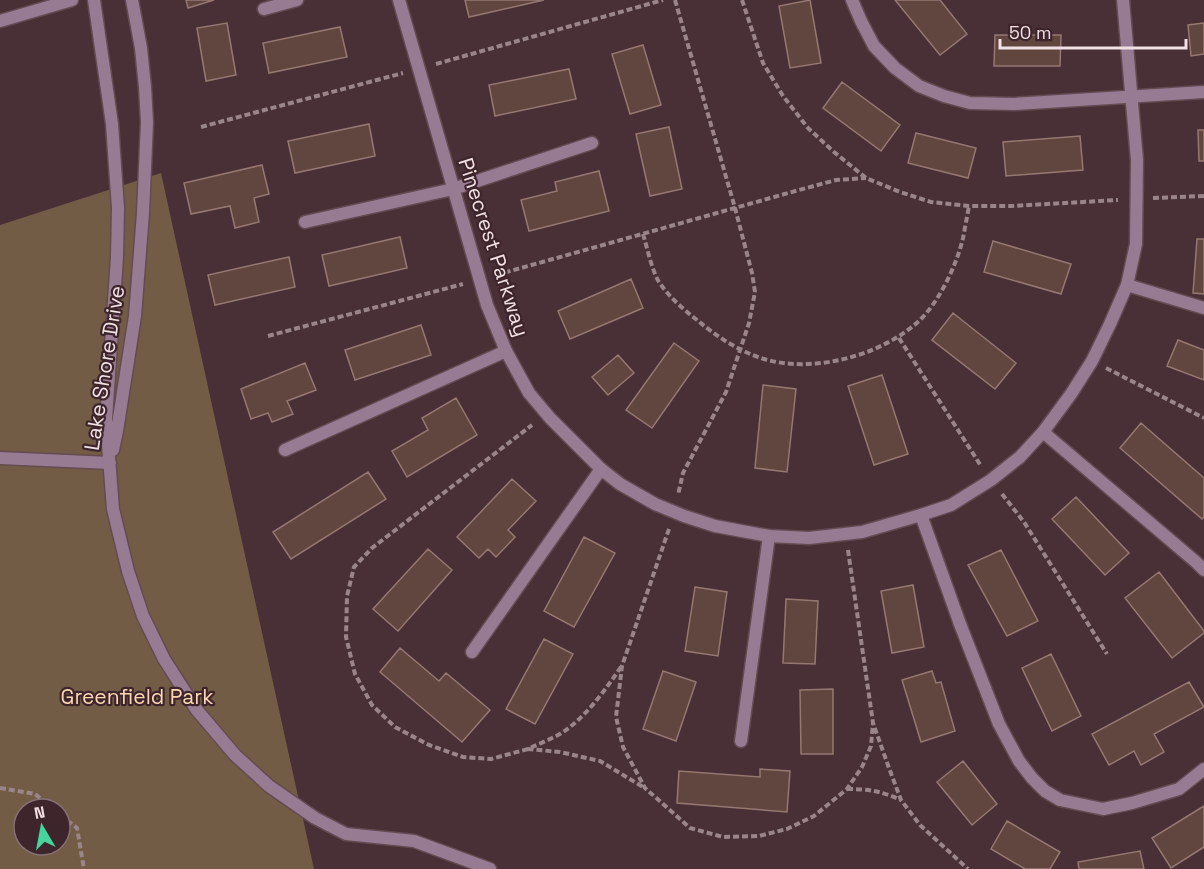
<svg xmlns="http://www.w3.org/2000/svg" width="1204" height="869" viewBox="0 0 1204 869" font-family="'Space Grotesk',sans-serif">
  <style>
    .green { fill: #725c46; fill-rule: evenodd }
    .building { fill: #60463f; stroke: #957871; stroke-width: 1.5 }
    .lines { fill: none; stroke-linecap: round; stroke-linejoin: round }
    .lane-casing { stroke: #644b52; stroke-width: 15 }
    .street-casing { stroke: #644b52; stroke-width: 15 }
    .path { stroke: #9a858a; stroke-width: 4; stroke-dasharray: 6 3; stroke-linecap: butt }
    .lane { stroke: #977b93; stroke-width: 12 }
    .street { stroke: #977b93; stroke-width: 12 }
    .labels { text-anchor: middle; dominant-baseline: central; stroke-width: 4.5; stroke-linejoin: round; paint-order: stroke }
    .street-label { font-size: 21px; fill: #f1e0e4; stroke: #3e252c }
    .park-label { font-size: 21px; fill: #fbd7b3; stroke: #3e252c }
  </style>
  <rect width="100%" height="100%" fill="#492f36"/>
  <!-- green -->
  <path class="green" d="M161,173L314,869H0V225ZM24,809H60V845H24Z"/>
  <!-- building -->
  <path class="building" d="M186,0H214L188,8Z
    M465,0H544L469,17Z
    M810,0L821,63L790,68L779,6Z
    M895,0H940L967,34L940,55Z
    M227,23L236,75L206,81L197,28Z
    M1204,23V54L1191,56L1188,25Z
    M340,27L347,57L269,73L263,43Z
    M995,35H1061L1060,66H994Z
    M643,45L661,105L630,114L612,54Z
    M569,69L576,99L495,116L489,85Z
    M842,82L900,125L881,151L823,108Z
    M369,124L375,156L295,173L288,141Z
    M669,127L682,189L650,196L636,134Z
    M1198,130H1204V161H1199Z
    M916,133L976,148L968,178L908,163Z
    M1080,136L1083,170L1006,176L1003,142Z
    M262,165L269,194L254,198L259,222L235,228L230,206L191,214L184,183Z
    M599,171L609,211L529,231L521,200L557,191L555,182Z
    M400,237L407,268L329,286L322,255Z
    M1197,239H1204V294L1193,293Z
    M993,241L1071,264L1061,294L984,272Z
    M289,257L295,287L215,305L208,275Z
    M631,279L643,308L570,339L558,311Z
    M953,313L1016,363L995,389L932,340Z
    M421,325L431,355L355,380L345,350Z
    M1178,340L1204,350V380L1167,366Z
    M674,343L699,361L652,428L626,410Z
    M618,355L634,373L608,395L592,377Z
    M305,363L316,390L287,401L293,414L272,422L268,413L251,419L241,389Z
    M882,375L908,454L874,465L848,386Z
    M763,385L796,389L787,472L755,468Z
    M456,398L477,435L407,477L392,451L428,430L422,418Z
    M1141,423L1204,478V517L1202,519L1120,448Z
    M368,472L386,499L291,559L273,532Z
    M512,479L536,501L508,530L515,537L496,557L488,549L479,558L457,537Z
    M1076,497L1129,553L1105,575L1052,519Z
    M584,537L615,553L574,627L544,611Z
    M428,549L452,570L398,631L373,609Z
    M1001,550L1038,621L1007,636L968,565Z
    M1159,572L1204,631V633L1172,658L1125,598Z
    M913,585L924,647L892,653L881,591Z
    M695,587L727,592L718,656L685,651Z
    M786,599L818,601L815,664L783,663Z
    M544,639L573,654L535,724L506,709Z
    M400,648L439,681L446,673L490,710L462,742L380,672Z
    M1051,654L1081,716L1052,731L1022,668Z
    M663,671L696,682L676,741L643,729Z
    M932,671L936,683L941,682L955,731L921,742L902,680Z
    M1189,682L1204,707L1154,734L1164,752L1141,765L1134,751L1109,765L1092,734Z
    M833,689V754H801L800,690Z
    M963,761L997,804L972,825L937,782Z
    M760,769L790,771L787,812L677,803L679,771L760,777Z
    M1204,806V847L1171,868L1152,838Z
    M1007,821L1060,852L1050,869H1025L991,849Z
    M1140,851L1144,869H1079L1078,862Z"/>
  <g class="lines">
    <!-- lane casing -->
    <g class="lane-casing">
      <path id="lane" d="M305,222L453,189L592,143
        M1043,432L1196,562L1204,570
        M285,450L506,351
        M921,515L960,624L999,724L1019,761L1032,778L1045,791L1060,800L1103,809L1132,803L1179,789L1204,769
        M472,652L601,469
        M741,741L769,536"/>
    </g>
    <!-- street casing -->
    <g class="street-casing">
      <path id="street" d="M94,0L112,124L118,208L117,257L106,419L113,509L128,571L143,616L164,659L196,709L235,755L269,786L315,818L346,834L414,841L490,869
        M399,0L487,305L506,351L529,393L550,418L601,469L620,484L655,504L684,516L715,526L769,536L809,538L862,532L921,515L951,505L991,480L1020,457L1043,432L1071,394L1092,361L1110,324L1127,285L1136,244L1137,160L1123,0
        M852,0L861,21L874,46L895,68L919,86L944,96L970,103L1014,104L1204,92
        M264,9L297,0
        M0,21L72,0
        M1127,285L1204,308
        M113,450L117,431L135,316L143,213L147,122L145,87L141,48L132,0
        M0,458L110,463"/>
    </g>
    <!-- path -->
    <path class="path" d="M675,0L735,208L752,273L755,292L749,323L726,392L683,473L678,495
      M742,0L763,63L783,96L808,128L834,152L866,178L900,192L931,202L969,206H1012L1118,200
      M436,64L663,0
      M201,127L403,73
      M1153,198L1204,196
      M643,234C647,247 652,271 659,282C669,297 683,309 697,320C716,336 740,352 764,359C814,374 884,355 921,319C940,300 957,264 963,238C965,228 967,217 969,206
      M496,275L799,190L836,180L866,178
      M268,336L463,284
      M899,338L981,466
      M1106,368L1204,418
      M1002,494L1024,522L1107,654
      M669,529L622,666L616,717L623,747L645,788L690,828L723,837L759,836L787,829L814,816L847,789L862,767L871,746L873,723
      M848,550L873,723L889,768L901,800L920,825L968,869
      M621,667C605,690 589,713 566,730C555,738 540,743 528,749L560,752L600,761L643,787
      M528,749L491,759L463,757L429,745L395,727L372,705L355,674L346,637L347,596L354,567L372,548L532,425
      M0,788L35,794L53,809
      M847,789C870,789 880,791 901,800
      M60,815L77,828L84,869"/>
    <!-- lane -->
    <use href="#lane" class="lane"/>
    <!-- street -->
    <use href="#street" class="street"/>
  </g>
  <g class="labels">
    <!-- street labels -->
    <g class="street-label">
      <text transform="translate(494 247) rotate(72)">Pinecrest Parkway</text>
      <text transform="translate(104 368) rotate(-81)">Lake Shore Drive</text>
    </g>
    <!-- park labels -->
    <g class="park-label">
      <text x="137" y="696">Greenfield Park</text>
    </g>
  </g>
  <!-- north arrow -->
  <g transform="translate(42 827) rotate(350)"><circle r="28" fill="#3e252c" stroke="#867076" stroke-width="1.5"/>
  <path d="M0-4.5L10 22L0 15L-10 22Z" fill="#46d49e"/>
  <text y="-9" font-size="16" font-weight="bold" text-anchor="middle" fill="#f1e0e4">N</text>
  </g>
  <!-- scale -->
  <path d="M1000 39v9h186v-9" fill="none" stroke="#f1e0e4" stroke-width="3"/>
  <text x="1009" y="39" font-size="18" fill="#f1e0e4" stroke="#3e252c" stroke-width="4.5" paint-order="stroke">50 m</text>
</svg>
